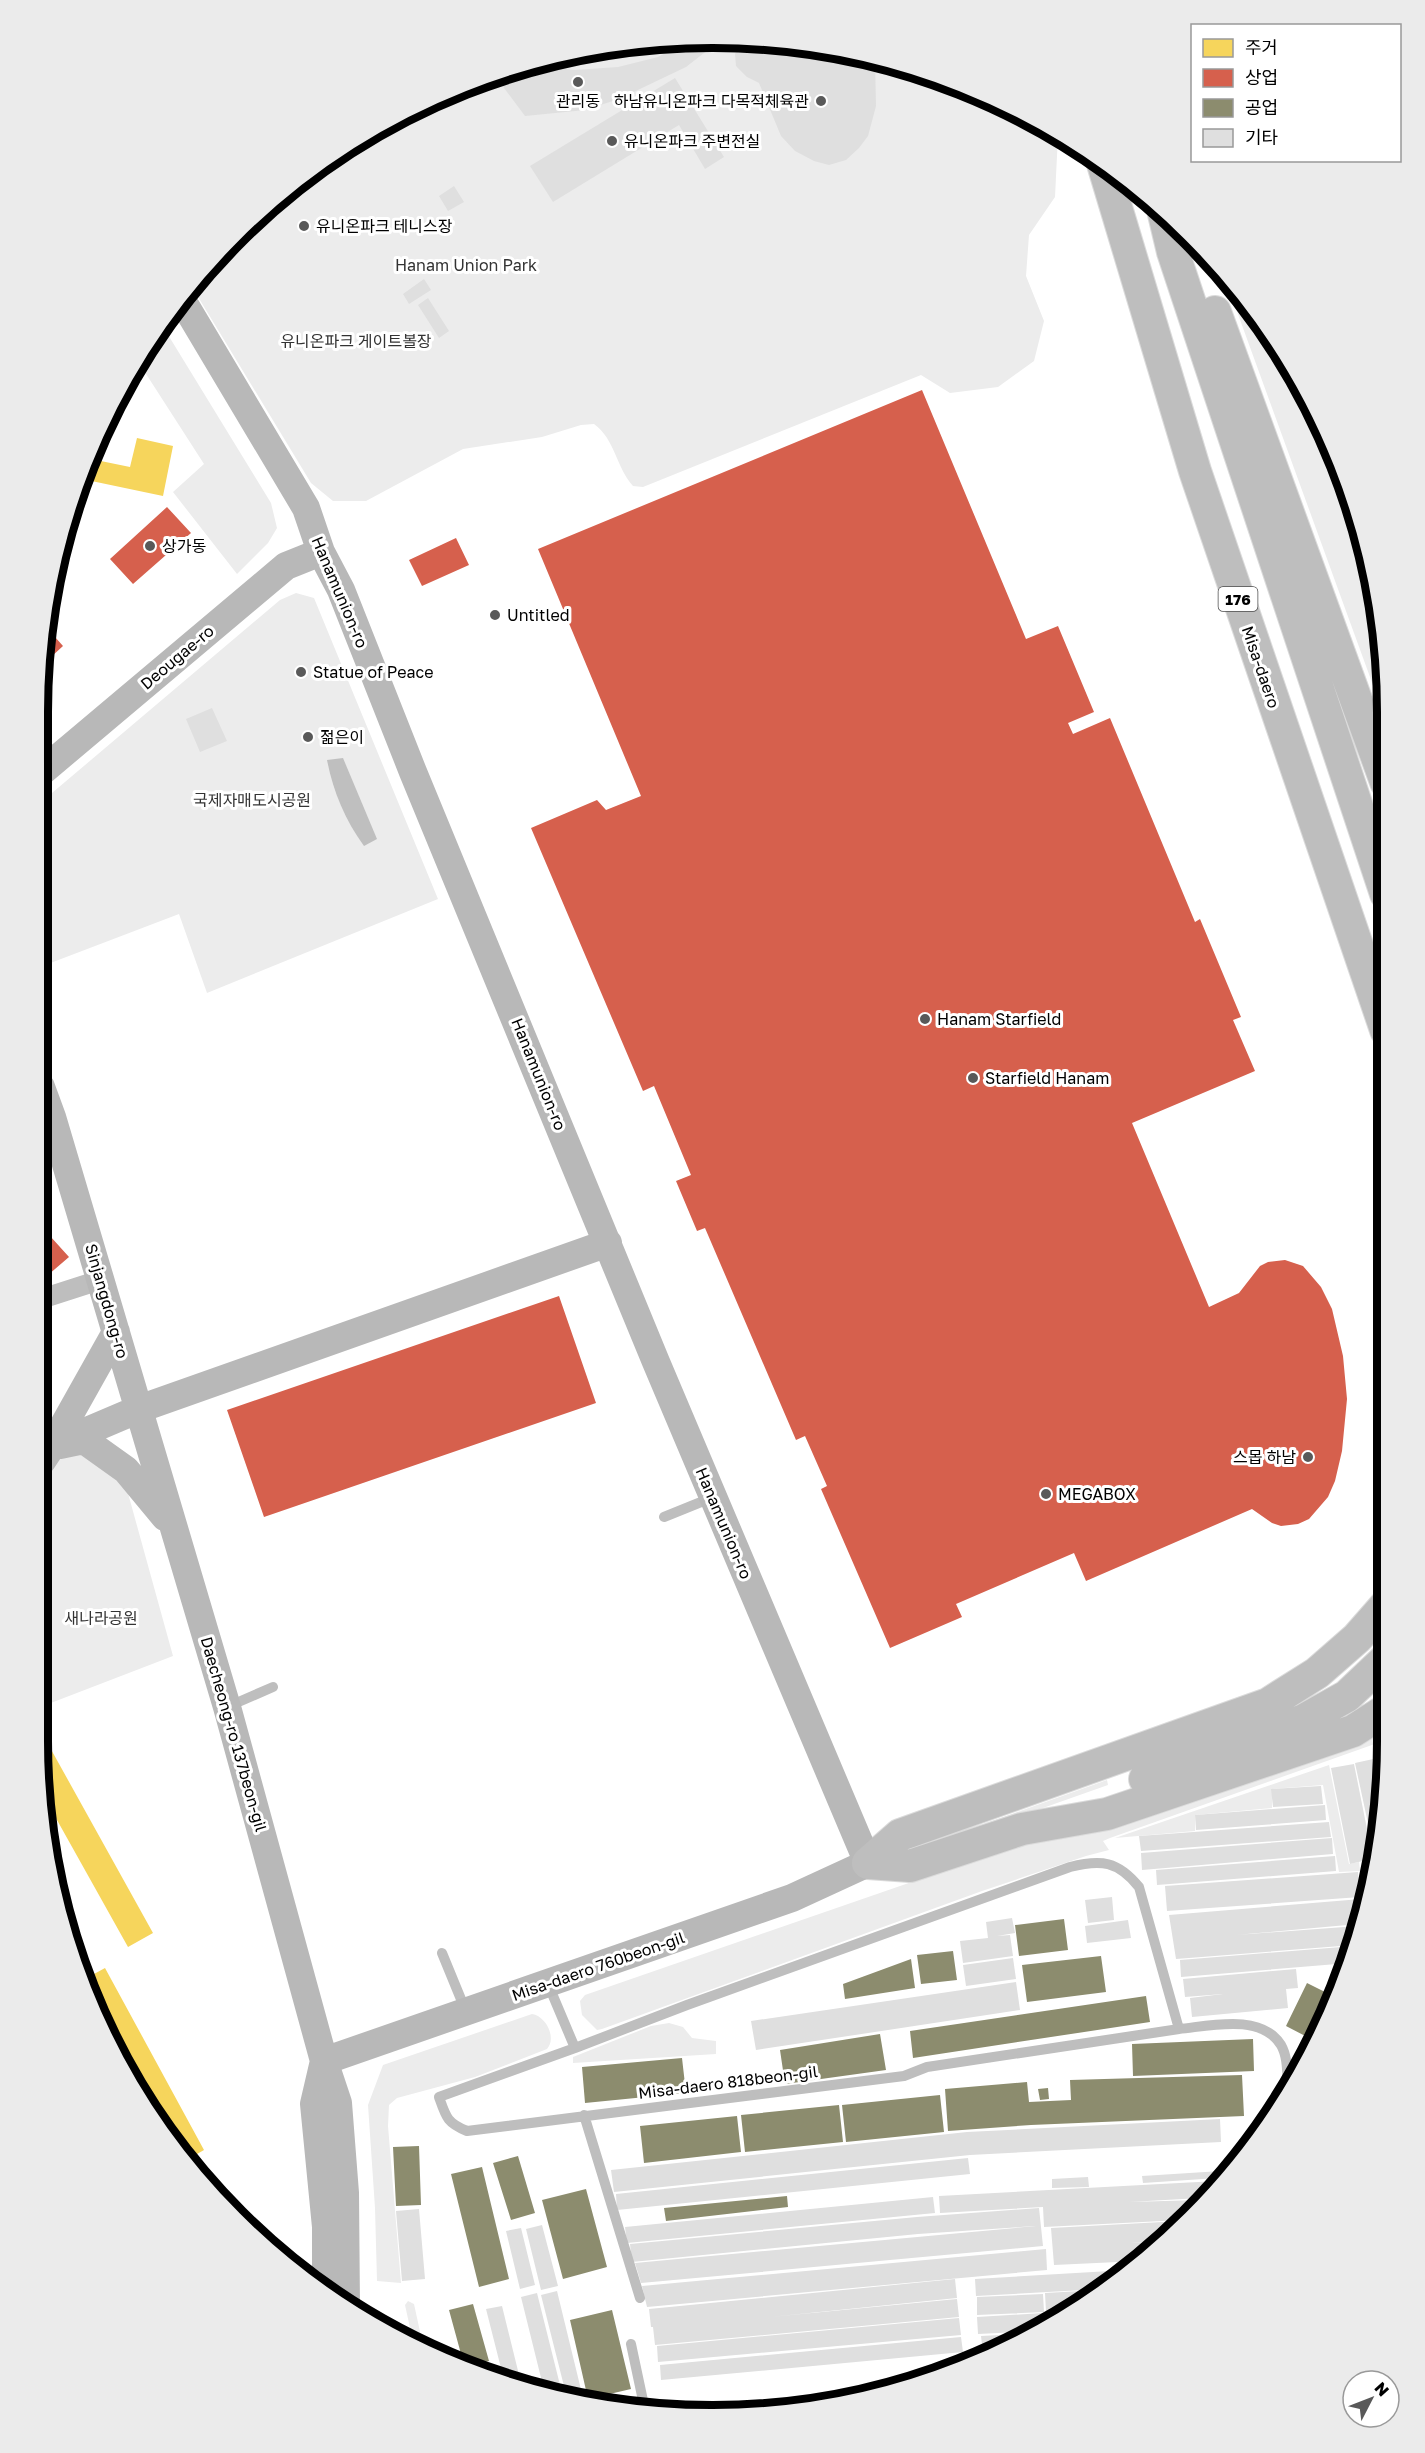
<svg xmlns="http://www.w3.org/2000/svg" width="1425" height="2453" viewBox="0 0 1425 2453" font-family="'Golos Text','Noto Sans KR',sans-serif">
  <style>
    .green { fill: #ececec }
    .water { fill: #bfbfbf }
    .homes { fill: #f6d55c }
    .shops { fill: #d6604d }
    .industry { fill: #8c8c6e }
    .building { fill: #dfdfdf }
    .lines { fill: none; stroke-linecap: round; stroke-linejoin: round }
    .primary-casing { stroke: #dbdbdb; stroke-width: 34 }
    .lane { stroke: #bebebe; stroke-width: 10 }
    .street { stroke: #bebebe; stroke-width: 20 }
    .secondary { stroke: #b8b8b8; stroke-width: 28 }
    .primary { stroke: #bebebe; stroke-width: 32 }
    .poi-dot { fill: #595959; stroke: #fff; stroke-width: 2 }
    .labels { text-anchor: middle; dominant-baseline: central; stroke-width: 6; stroke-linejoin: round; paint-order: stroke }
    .shield { fill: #fff; stroke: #4c4c4c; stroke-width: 1.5 }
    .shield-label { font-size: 15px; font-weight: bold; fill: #000 }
    .poi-label { font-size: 16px; fill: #000; stroke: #fff; text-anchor: start }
    .park-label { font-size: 16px; fill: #333; stroke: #fff }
    .street-label { font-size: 16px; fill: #000; stroke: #fff }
    .rim { fill: none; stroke: #000; stroke-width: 8 }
  </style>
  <rect width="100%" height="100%" fill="#fff"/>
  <!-- green -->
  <path class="green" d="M712,38L844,50L970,89L1058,135L1055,197L1029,235L1026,276L1044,321L1034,361L998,387L950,393L921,375L643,487L633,486C616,467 615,439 594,424L581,425L542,437L463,449L366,501H333L311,483L192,287L235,235L337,151L454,89L580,51Z
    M1227,284L1297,375L1352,496L1386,668V721Z
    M162,325L271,503L277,528L268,543L237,574L173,492L204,464L139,363L151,338Z
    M296,593L314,598L438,899L207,993L179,914L40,967L39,804L280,600Z
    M72,1446L118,1457L173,1656L43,1706L42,1484L60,1458Z
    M1386,1723V1740L1110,1838L1103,1841L1109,1850L1086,1856L982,1891L602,2029L597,2030L582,2015L580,2001L585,1995L929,1876Z
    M1329,1765L1349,1864L1359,1862L1360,1871L1339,1872L1323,1785L1272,1789V1808L1195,1815V1831L1115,1838Z
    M1107,1780L1108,1785L941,1844L917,1848Z
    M532,2014C546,2016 557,2038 547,2049L475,2077L397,2098L389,2105L388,2126L401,2283L377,2281L375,2208L368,2105L383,2065Z
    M669,2023L683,2027L692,2038L716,2041V2054L573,2063V2057L651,2026Z
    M408,2301L414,2304L424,2350L414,2346L405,2305Z"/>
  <!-- water -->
  <path class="water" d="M343,758L377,839L364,846C345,820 333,791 327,760Z"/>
  <!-- homes -->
  <path class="homes" d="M137,438L173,446L163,496L82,479L91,459L130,467Z
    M43,1735L153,1933L128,1947L43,1795Z
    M105,1968L204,2150L185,2161L177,2151L104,2030L83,1980Z"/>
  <!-- shops -->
  <path class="shops" d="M922,390L1026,639L1058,626L1094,712L1068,723L1073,734L1110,718L1195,922L1200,919L1241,1017L1233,1020L1255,1071L1132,1123L1209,1307L1239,1293L1260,1266L1268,1262L1285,1260L1303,1266L1321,1287L1332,1309L1343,1356L1347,1399L1342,1451L1335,1481L1328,1497L1309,1519L1298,1524L1281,1526L1272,1523L1252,1509L1086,1581L1074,1553L956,1604L962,1617L890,1648L821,1489L827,1486L805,1436L796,1440L705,1228L697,1231L676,1181L691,1175L654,1086L643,1091L531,828L597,800L606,810L641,796L538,549Z
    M167,507L191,533L133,584L110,559Z
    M456,538L469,565L422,586L409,560Z
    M47,628L63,646L39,668Z
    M41,1226L69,1257L41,1281Z
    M559,1296L596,1403L264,1517L227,1410Z"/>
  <!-- industry -->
  <path class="industry" d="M1064,1919L1068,1950L1019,1956L1015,1925Z
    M953,1951L957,1980L921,1984L917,1955Z
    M1101,1956L1106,1992L1027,2002L1022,1965Z
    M911,1959L915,1988L845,1999L843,1984Z
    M1307,1983L1333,1996L1311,2039L1286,2026Z
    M1146,1996L1150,2022L913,2058L910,2031Z
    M880,2034L886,2070L785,2084L780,2050Z
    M1253,2039L1254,2071L1133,2076L1132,2044Z
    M682,2058L686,2093L585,2103L582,2067Z
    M1242,2075L1244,2116L1031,2125L948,2131L945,2089L1027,2082L1029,2102L1071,2100L1070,2080Z
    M1048,2088L1049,2099L1040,2100L1038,2089Z
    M940,2095L944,2132L846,2142L842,2105Z
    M839,2105L843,2142L745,2152L741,2115Z
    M737,2116L741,2152L644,2163L640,2126Z
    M419,2146L421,2205L396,2206L393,2147Z
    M518,2156L535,2213L511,2220L493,2163Z
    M482,2167L509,2279L479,2287L451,2174Z
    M586,2189L607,2267L563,2279L542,2200Z
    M787,2196L788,2207L666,2221L664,2208Z
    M473,2304L489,2361L469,2366L464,2365L449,2310Z
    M612,2310L631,2389L588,2399L570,2320Z"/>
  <!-- building -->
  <path class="building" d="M712,38L722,39L686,67L619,99L585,110L525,116L495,76L531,65L574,70L618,67L658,57L689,40Z
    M742,40L844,50L875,60L876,106L868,136L859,148L846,160L829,165L814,161L795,151L781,136L759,83L747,77L736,66L735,54Z
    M675,78L724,157L705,169L679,125L553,202L530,166Z
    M454,186L464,202L448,211L439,196Z
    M424,279L431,290L409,304L403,294Z
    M428,298L449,331L439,338L418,305Z
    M212,708L227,741L200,752L186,719Z
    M1378,1758L1385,1791L1378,1826L1369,1828L1355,1763Z
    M1354,1764L1372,1854L1371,1859L1350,1864L1331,1768Z
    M1321,1786L1323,1804L1273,1807L1271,1789Z
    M1325,1805L1326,1820L1196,1830L1195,1815Z
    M1329,1822L1331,1837L1141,1851L1139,1836Z
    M1332,1838L1333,1854L1142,1870L1141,1853Z
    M1335,1856L1336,1871L1157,1885L1156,1870Z
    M1358,1872L1360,1897L1167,1911L1165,1886Z
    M1112,1897L1114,1920L1088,1923L1085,1900Z
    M1361,1899L1358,1924L1236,1935L1358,1926L1354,1945L1176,1959L1169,1915Z
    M1012,1918L1015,1933L997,1936L1010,1935L1013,1956L963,1963L960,1941L988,1938L986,1922Z
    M1128,1920L1131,1938L1087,1943L1085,1926Z
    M1354,1946L1349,1963L1181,1977L1180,1960Z
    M1013,1958L1016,1979L966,1986L963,1965Z
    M1296,1969L1298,1988L1286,1989L1288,2008L1192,2017L1190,1998L1223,1994L1185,1997L1183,1979Z
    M1016,1982L1020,2010L756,2050L751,2021Z
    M1220,2119L1221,2142L970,2155L614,2192L611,2170L967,2132Z
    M968,2158L970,2174L617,2210L616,2194Z
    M1221,2171L1218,2178L1143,2183L1142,2176Z
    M1088,2177L1089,2187L1052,2188V2179Z
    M1217,2181L1201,2198L1129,2202L1200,2200L1182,2220L1044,2227L1043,2207L940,2213L939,2196Z
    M933,2197L935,2213L627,2243L625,2227Z
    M1039,2208L1043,2246L641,2283L635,2263L1036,2226L918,2234L632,2262L630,2244L917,2217Z
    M419,2209L425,2279L402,2281L396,2211Z
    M1181,2221L1164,2241L1130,2243L1163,2242L1139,2261L1054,2265L1051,2228Z
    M542,2225L558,2286L541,2290L526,2229Z
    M521,2228L535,2285L520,2289L506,2231Z
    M1046,2249L1047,2270L647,2307L642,2286Z
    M1127,2270L1101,2289L976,2296L975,2279Z
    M955,2279L957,2298L770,2317L957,2299L959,2317L655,2345L653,2327H651L649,2309Z
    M1099,2290L1070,2311L1046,2312L1045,2293Z
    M557,2291L584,2402L567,2398L541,2295Z
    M537,2293L563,2397L545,2394L521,2297Z
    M1043,2294L1044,2312L977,2315V2297Z
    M502,2306L522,2387L504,2380L486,2309Z
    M1068,2312L1050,2325L1047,2327L1046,2313Z
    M1043,2313L1044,2328L1037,2331L978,2334L977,2317Z
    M959,2318L961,2335L658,2362L657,2346Z
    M1035,2333L996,2352L983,2353L981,2336Z
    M961,2337L963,2352L661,2380L660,2365Z"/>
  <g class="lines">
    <!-- primary casing -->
    <g class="primary-casing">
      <path id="primary" d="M1103,164L1195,471L1386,1030
        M1164,214L1173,252L1386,894
        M1215,312L1386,782
        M1145,1779L1304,1720L1347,1696L1386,1659
        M868,1863L900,1835L1268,1704L1317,1673L1357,1638L1386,1605
        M868,1863L910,1866L1022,1829L1107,1814L1353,1731L1386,1710"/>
    </g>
    <!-- lane -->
    <path class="lane" d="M664,1517L711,1498
      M227,1707L273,1687
      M442,1953L465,2009
      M548,1984L575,2048L687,2005L1070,1867C1101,1859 1118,1861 1139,1887L1179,2029C1210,2026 1261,2013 1281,2045C1288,2057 1287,2074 1288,2087
      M575,2048L439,2097C446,2117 447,2123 467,2131L904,2076L927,2067L1179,2029
      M584,2115L640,2298
      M631,2344L645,2410"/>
    <!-- street -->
    <path class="street" d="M41,1299L100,1280"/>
    <!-- secondary -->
    <path class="secondary" d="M182,300L306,508L321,552L341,590L413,772L656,1362L868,1863L792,1898L324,2061
      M39,774L286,566L321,552
      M41,1087L52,1117L227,1707L324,2061L338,2103L345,2193L346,2307
      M60,1445L84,1440L126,1470L165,1517
      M52,1446L116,1332
      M42,1461L52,1446L139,1409L608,1243
      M324,2061L314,2104L326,2227V2292"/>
    <!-- primary -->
    <use href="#primary" class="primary"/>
  </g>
  <!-- markers -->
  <g class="poi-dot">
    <circle cx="578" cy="82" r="6"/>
    <circle cx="821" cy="101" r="6"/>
    <circle cx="612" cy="141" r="6"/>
    <circle cx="304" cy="226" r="6"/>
    <circle cx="150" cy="546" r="6"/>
    <circle cx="495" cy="615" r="6"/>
    <circle cx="301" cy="672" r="6"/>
    <circle cx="308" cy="737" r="6"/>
    <circle cx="925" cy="1019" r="6"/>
    <circle cx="973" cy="1078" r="6"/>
    <circle cx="1308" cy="1457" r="6"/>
    <circle cx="1046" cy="1494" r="6"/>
  </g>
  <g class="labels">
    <!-- shield labels -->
    <rect class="shield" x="1218.5" y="587" width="39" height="24" rx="4.5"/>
    <g class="shield-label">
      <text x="1238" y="599">176</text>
    </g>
    <!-- poi labels -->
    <g class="poi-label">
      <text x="578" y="101" text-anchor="middle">관리동</text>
      <text x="809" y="101" text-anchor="end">하남유니온파크 다목적체육관</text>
      <text x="624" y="141">유니온파크 주변전실</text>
      <text x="316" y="226">유니온파크 테니스장</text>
      <text x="162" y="546">상가동</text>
      <text x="507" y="615">Untitled</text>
      <text x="313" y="672">Statue of Peace</text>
      <text x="320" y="737">젊은이</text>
      <text x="937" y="1019">Hanam Starfield</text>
      <text x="985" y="1078">Starfield Hanam</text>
      <text x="1296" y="1457" text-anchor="end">스몹 하남</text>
      <text x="1058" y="1494">MEGABOX</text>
    </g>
    <!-- park labels -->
    <g class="park-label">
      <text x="466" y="265">Hanam Union Park</text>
      <text x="356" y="341">유니온파크 게이트볼장</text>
      <text x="252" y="800">국제자매도시공원</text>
      <text x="101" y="1618">새나라공원</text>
    </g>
    <!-- street labels -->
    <g class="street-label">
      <text transform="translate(340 592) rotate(67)">Hanamunion-ro</text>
      <text transform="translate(177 657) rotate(-40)">Deougae-ro</text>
      <text transform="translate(1261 667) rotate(71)">Misa-daero</text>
      <text transform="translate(539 1074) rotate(68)">Hanamunion-ro</text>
      <text transform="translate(107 1301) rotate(74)">Sinjangdong-ro</text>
      <text transform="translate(724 1523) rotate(67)">Hanamunion-ro</text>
      <text transform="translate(234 1734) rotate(74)">Daecheong-ro 137beon-gil</text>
      <text transform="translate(598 1966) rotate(-19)">Misa-daero 760beon-gil</text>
      <text transform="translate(728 2082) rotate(-7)">Misa-daero 818beon-gil</text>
    </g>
  </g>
  <!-- crop -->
  <path d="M0 0H1425V2453H0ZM712 48H713A664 664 0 0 1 1377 712V1741A664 664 0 0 1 713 2405H712A664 664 0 0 1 48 1741V712A664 664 0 0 1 712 48Z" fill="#ebebeb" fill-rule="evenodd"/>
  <path class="rim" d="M712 48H713A664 664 0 0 1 1377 712V1741A664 664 0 0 1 713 2405H712A664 664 0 0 1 48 1741V712A664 664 0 0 1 712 48Z"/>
  <!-- legend -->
  <rect x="1191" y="24" width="210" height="138" fill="#ffffff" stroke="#999999" stroke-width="1.5"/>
  <rect x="1203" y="39" width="30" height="18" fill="#f6d55c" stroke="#999999" stroke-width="1.5"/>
  <text x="1245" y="54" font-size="18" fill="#000000">주거</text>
  <rect x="1203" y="69" width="30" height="18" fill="#d6604d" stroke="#999999" stroke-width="1.5"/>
  <text x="1245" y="84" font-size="18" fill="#000000">상업</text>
  <rect x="1203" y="99" width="30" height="18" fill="#8c8c6e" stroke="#999999" stroke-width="1.5"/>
  <text x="1245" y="114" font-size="18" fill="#000000">공업</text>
  <rect x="1203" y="129" width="30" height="18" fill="#dfdfdf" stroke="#999999" stroke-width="1.5"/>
  <text x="1245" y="144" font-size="18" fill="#000000">기타</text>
  <!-- north arrow -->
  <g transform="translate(1371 2399) rotate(48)"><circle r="28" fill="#ffffff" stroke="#999999" stroke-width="1.5"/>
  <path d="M0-4.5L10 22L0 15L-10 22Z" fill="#595959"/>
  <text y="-9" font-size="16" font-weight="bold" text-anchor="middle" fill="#000000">N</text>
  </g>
</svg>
